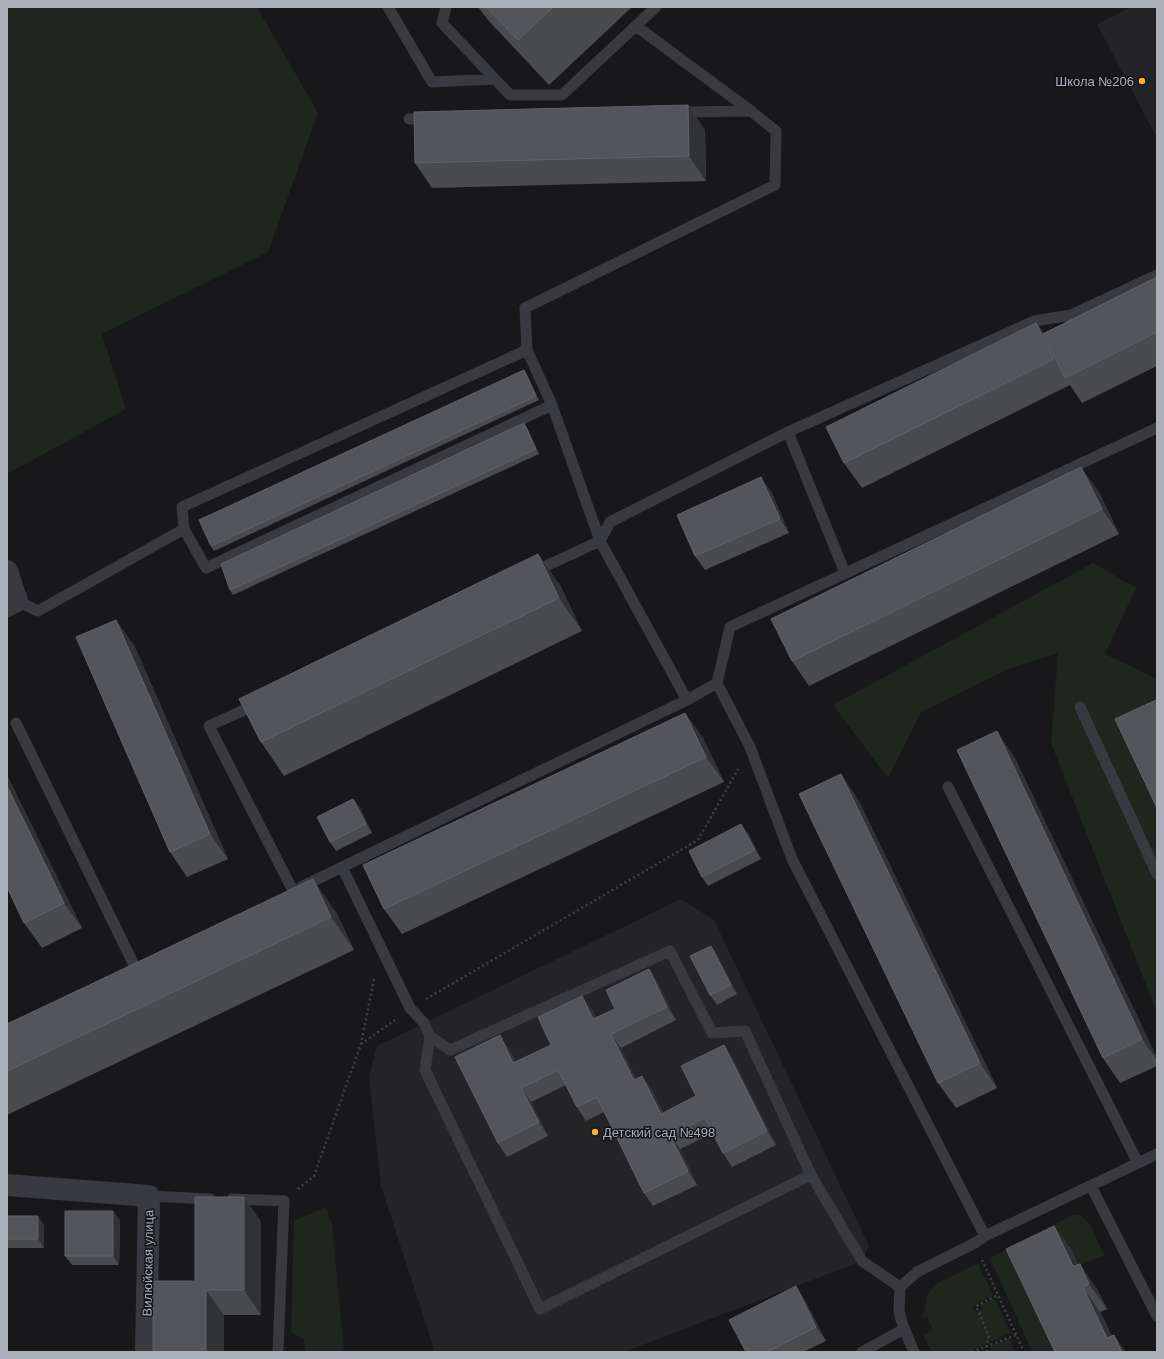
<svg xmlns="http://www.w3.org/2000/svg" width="1164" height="1359" viewBox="0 0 1164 1359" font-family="Arial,sans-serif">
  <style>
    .built { fill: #242427 }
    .green { fill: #1e261e }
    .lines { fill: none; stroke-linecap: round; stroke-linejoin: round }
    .path { stroke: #3f4146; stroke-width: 2.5; stroke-dasharray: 2 3; stroke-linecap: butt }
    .lane { stroke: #393a3f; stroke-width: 11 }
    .street { stroke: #393a3f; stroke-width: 22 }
    .wall { fill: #494b4f }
    .shaded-wall { fill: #313235 }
    .building { fill: #54555b; stroke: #61636a }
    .poi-dot { fill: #fab030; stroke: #131315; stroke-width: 1.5 }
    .labels { text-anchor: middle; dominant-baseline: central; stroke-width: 3; stroke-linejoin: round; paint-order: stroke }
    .poi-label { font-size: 13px; fill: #aaafba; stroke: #131315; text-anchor: end }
    .street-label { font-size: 13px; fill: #aaafba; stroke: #131315 }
  </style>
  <rect width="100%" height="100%" fill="#18181a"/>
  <!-- built -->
  <path class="built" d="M1131,7H1157V138L1097,24Z
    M681,899L714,920L869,1246L862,1261L624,1352H435L381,1186L369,1077L377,1046Z"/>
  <!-- green -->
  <path class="green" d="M7,7H257L318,113L268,252L102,334L126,409L7,474Z
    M1093,563L1136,588L1105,654L1157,679V1013L1051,743L1058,653L1011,668L921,712L888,778L833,705Z
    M326,1207L332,1224L344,1352H305L304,1339L291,1332L294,1221Z
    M1073,1215H1080L1090,1224L1104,1255L1079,1266L1072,1251L1061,1352H1032L990,1258Z
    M978,1263L993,1295L972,1306L975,1312L982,1310L980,1305L995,1299L1010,1333L968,1352H932L923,1335L933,1330L927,1316L923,1318L927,1295L938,1283Z
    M1009,1338L1015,1352H991L989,1347Z"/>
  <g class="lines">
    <!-- path -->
    <path class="path" d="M426,999L698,840L738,769
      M361,1044L395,1020
      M298,1189L314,1176L361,1044L374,979
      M982,1260L1024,1352
      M972,1352L1016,1335
      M988,1352L986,1347L989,1336L976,1306L998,1295"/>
    <!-- lane -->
    <path class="lane" d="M388,7L432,82L495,79
      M446,7L442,23L510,95H562L656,7
      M636,26L751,111
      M679,112L751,111L776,131L775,185L525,308L527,350L552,405L600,541L687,700
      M409,119L427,118
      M788,432L845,573
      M184,529L206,568L552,405
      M533,572L600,541L610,522L788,432L1034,321L1071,315L1157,275
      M17,601L38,611L184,529L182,507L527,350
      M717,683L750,747L792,859L985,1236
      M257,704L209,726L293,891
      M1080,707L1157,874
      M16,723L134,965
      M948,787L1138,1163
      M342,867L410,1008L424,1023L430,1036
      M301,887L687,700L717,683L730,627L1157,428
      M811,1175L540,1309L425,1070L430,1036L450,1050L670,951L712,1033L745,1031L811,1175L862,1261L900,1287
      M1091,1186L1157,1316
      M149,1196L210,1199
      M232,1199L284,1201L278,1352
      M862,1352L904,1329
      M914,1352L903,1326L899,1312L900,1287L917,1272L975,1243L985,1236L1157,1154"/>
    <!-- street -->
    <path class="street" d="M7,571L17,601L7,606
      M7,1185L149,1196L146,1352"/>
  </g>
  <!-- wall -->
  <path class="wall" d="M478,7H632L549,85L488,20Z
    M688,105L705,130L706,181L432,188L415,163Z
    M1157,277V366L1082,403L1070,385L862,488L844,463L1036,323L1044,333Z
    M524,370L527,375L539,400L214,551L211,546Z
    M527,428L539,454L233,595L230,590Z
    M771,491L789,533L705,570L695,556Z
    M1099,492L1119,534L809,686L792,661Z
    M538,554L561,587L582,631L284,776L261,742Z
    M134,645L228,859L187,877L170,852Z
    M685,713L703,738L724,782L402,934L384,909Z
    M1014,756L1157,1058V1066L1120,1083L1103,1058Z
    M7,775L82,928L42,948L24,923L7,887Z
    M353,799L360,808L372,833L336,851L330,842Z
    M858,799L997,1088L956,1108L938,1083Z
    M748,833L761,859L708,886L702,877Z
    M336,912L354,950L7,1115V1024Z
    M717,955L737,994L717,1005L710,995Z
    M649,969L658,983L676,1020L621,1048L636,1079L642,1076L652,1090L663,1113L696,1096L733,1059L776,1145L732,1167L723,1153L713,1133L680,1149L697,1185L653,1206L644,1193L604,1112L586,1121L577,1107L566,1085L531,1102L548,1136L507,1157L498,1143L509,1049L516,1062L551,1045L592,1009L596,1018L615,1009Z
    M244,1197L261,1222V1315H224V1352H153L195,1281Z
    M7,1216L44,1225V1248H7Z
    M120,1220L119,1265H72L65,1256Z
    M1054,1226L1072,1251L1078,1264L1097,1289L1107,1309L1100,1312L1112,1336L1126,1352H1055Z
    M805,1300L826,1341L803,1352H746Z"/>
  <!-- shaded-wall -->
  <path class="shaded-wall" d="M688,105L705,130L706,181L689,156Z
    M1036,323L1053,348L1067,377L1054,359Z
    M524,370L527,375L539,400L536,396Z
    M524,423L527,428L539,454L536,449Z
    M1081,467L1099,492L1119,534L1102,509Z
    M761,477L771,491L789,533L780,519Z
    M538,554L561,587L582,631L559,598Z
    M116,620L134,645L228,859L210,834Z
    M685,713L703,738L724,782L706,757Z
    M997,731L1014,756L1157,1058V1060L1142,1039Z
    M841,774L858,799L997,1088L980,1063Z
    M7,775L82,928L64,903L7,786Z
    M353,799L360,808L372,833L366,824Z
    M741,824L748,833L761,859L755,850Z
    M313,879L336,912L354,950L331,917Z
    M711,946L717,955L737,994L731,985Z
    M649,969L658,983L676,1020L667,1007Z
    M582,996L592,1009L603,1033L593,1019Z
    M611,1034L621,1048L643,1094L634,1080Z
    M500,1035L509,1049L523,1077L513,1063Z
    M724,1045L733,1059L776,1145L767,1131Z
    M642,1076L652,1090L670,1128L661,1114Z
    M521,1088L531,1102L548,1136L539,1122Z
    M670,1135L680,1149L697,1185L688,1171Z
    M244,1197L261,1222V1315L244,1290Z
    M113,1211L120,1220L119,1265L113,1256Z
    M38,1216L44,1225V1248L38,1239Z
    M1054,1226L1072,1251L1088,1284L1073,1266Z
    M1080,1264L1097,1289L1107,1309L1089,1284Z
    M796,1286L805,1300L826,1341L816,1327Z
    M1083,1287L1100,1312L1120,1352L1107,1338Z
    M206,1290L224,1315V1352H206Z
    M1114,1335L1126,1352H1122Z"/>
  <!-- building -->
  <path class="building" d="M486,7H553L518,40Z
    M688,105L689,156L415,163L414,112Z
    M1157,277V332L1065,378L1043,334Z
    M1036,323L1054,359L844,463L826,427Z
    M524,370L536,396L211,546L199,520Z
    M524,423L536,449L230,590L221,564Z
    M1081,467L1102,509L792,661L771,619Z
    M761,477L780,519L695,556L677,515Z
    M538,554L559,598L261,742L239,699Z
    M116,620L210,834L170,852L76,637Z
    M1156,700L1157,702V808L1115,719Z
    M685,713L706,757L384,909L363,865Z
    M997,731L1142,1039L1103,1058L957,750Z
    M841,774L980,1063L938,1083L799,794Z
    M7,786L64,903L24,923L7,887Z
    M353,799L366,824L330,842L317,817Z
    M741,824L755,850L702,877L689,851Z
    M313,879L331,917L7,1071V1024Z
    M711,946L731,985L710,995L690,956Z
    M649,969L667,1007L611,1034L634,1080L642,1076L661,1114L696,1096L681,1066L724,1045L767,1131L723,1153L705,1118L670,1135L688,1171L644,1193L597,1097L577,1107L558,1070L521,1088L539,1122L498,1143L455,1057L500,1035L513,1063L551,1045L538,1017L582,996L593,1019L615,1009L606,990Z
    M195,1197H244V1290H206V1352H153V1281H195Z
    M65,1211H113V1256H65Z
    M7,1216H38V1239H7Z
    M1054,1226L1073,1266L1080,1264L1089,1284L1083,1287L1107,1338L1114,1335L1122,1352H1055L1006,1249Z
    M796,1286L816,1327L767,1352H746L729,1320Z"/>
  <!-- markers -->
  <g class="poi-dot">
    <circle cx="1142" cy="81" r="4"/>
    <circle cx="595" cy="1132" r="4"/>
  </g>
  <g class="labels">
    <!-- poi labels -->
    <g class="poi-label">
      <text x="1134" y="81">Школа №206</text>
      <text x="603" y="1132" text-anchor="start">Детский сад №498</text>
    </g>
    <!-- street labels -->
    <g class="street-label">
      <text transform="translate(148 1263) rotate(-89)">Вилюйская улица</text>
    </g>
  </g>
  <!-- border -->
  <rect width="1164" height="1359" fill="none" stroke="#aaafba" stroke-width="16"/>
</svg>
